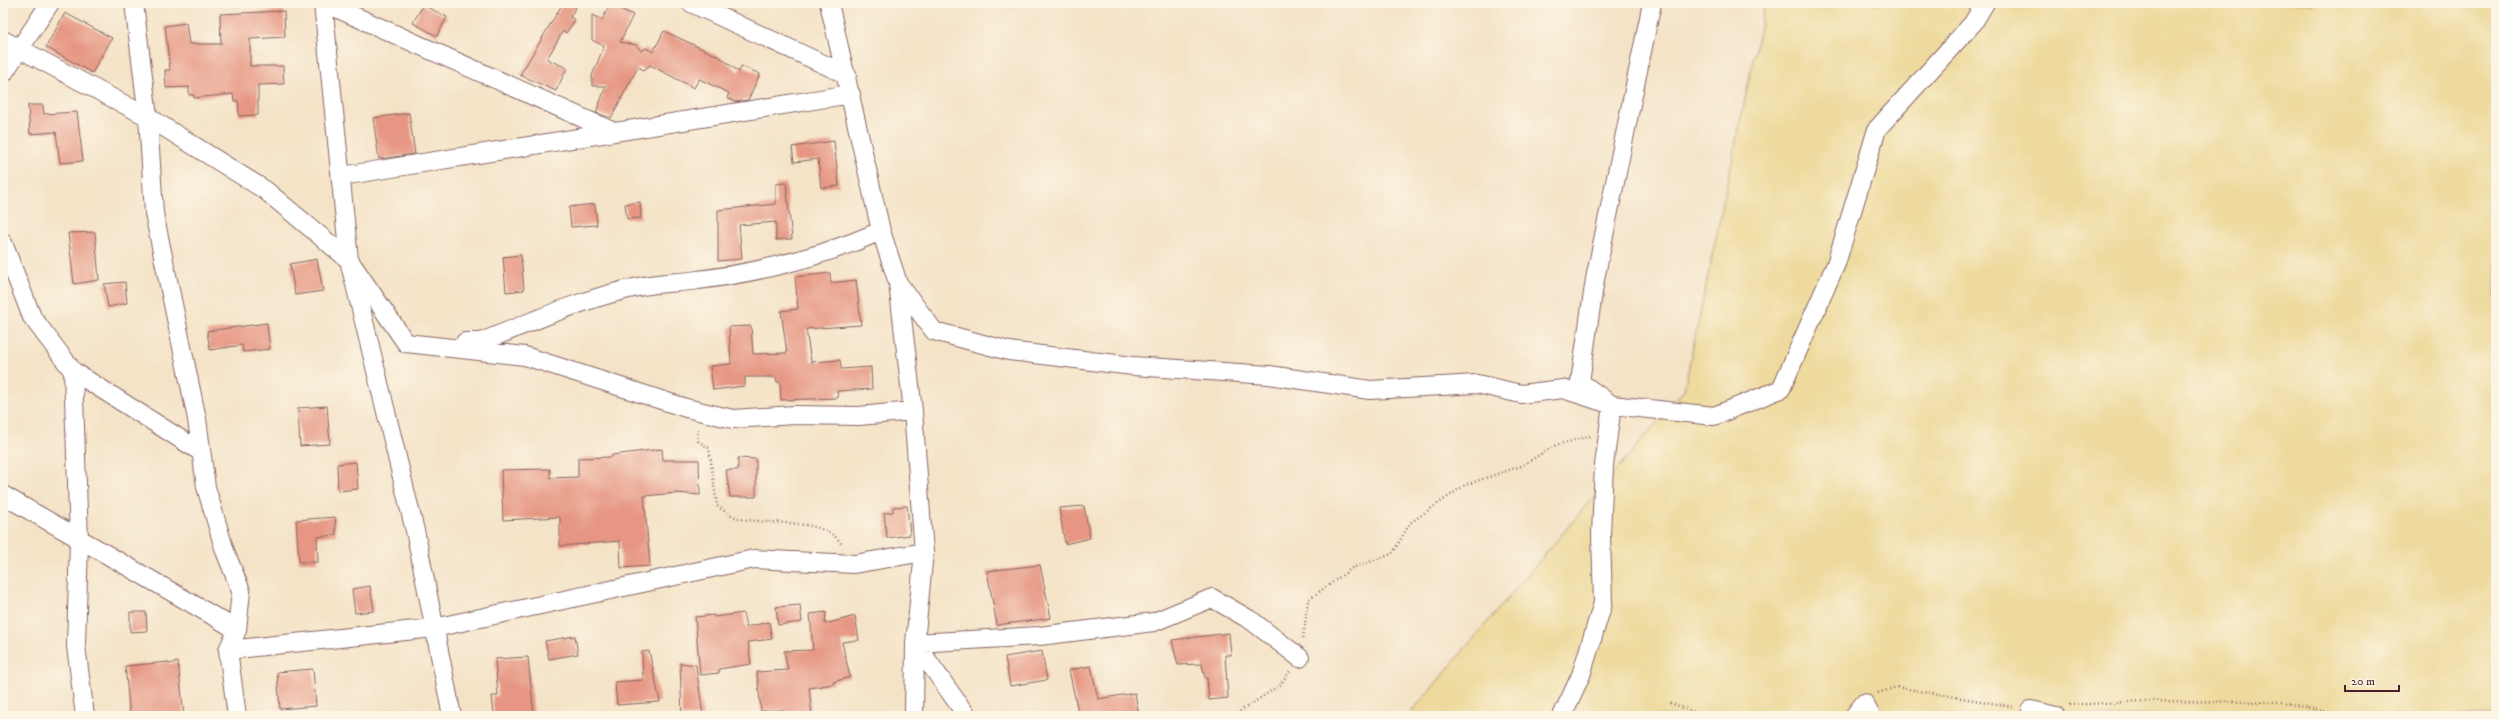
<svg xmlns="http://www.w3.org/2000/svg" width="2499" height="719" viewBox="0 0 2499 719" font-family="'IM FELL DW Pica',serif">
  <style>
    .sand { fill: #eeda9e; stroke: #9c7c64 }
    .building { fill: #e69682 }
    .lines { fill: none; stroke-linecap: round; stroke-linejoin: round }
    .street-casing { stroke: #866462; stroke-width: 20 }
    .path { stroke: #866462; stroke-width: 2.5; stroke-dasharray: 1 3; stroke-linecap: butt }
    .street { stroke: #fff; stroke-width: 18 }
  </style>
  <rect width="100%" height="100%" fill="#fcf5e5"/>
  <filter id="ink" filterUnits="userSpaceOnUse"><feTurbulence type="fractalNoise" baseFrequency=".025" numOctaves="2"/><feDisplacementMap in="SourceGraphic" scale="8" xChannelSelector="R" yChannelSelector="G"/><feConvolveMatrix kernelMatrix="1 2 1 2 8 2 1 2 1" color-interpolation-filters="sRGB"/></filter>
  <filter id="wash" filterUnits="userSpaceOnUse"><feTurbulence type="fractalNoise" baseFrequency=".012" numOctaves="4" result="noise"/><feDisplacementMap in="SourceGraphic" scale="16" xChannelSelector="R" yChannelSelector="G"/><feGaussianBlur stdDeviation="0.9" result="paint"/><feColorMatrix in="noise" values="0 0 0 0 0 0 0 0 0 0 0 0 0 0 0 0 0 1.4 0 .05"/><feComposite in="paint" operator="in"/></filter>
  <g filter="url(#wash)">
    <rect width="100%" height="100%" fill="#f4e3c7"/>
    <!-- sand -->
    <path class="sand" d="M1765,3H2496V716H1408L1684,390Z"/>
    <g id="blocks">
      <!-- building -->
      <path class="building" d="M563,3H578L570,17L575,20L566,33L563,31L547,59L567,68L556,91L520,75Z
        M610,4L633,15L620,42L636,45L641,51L646,48L653,52L664,31L720,57L739,72L741,66L760,74L748,100L735,102L727,98L729,93L699,79L694,88L650,65L644,70L638,67L611,118L596,113L606,86H592V76L604,46L592,40V15L602,20Z
        M423,5L447,17L437,36L413,23Z
        M284,11L285,37L250,39V66H283L284,84L258,85V115L239,116L238,101H234L233,94L194,98V95H189V87L166,88L165,70H170L165,26L186,23L189,44H221L220,14Z
        M65,13L112,38L92,73L46,47Z
        M28,105H43L44,114L77,112L83,161L60,163L56,132L30,134Z
        M409,113L415,154L379,159L373,118Z
        M834,141L839,186L821,188L818,159L794,162L792,147Z
        M786,183L792,239L776,240V222L739,225L742,259L718,261V210L776,204V184Z
        M640,202L641,218L627,219L625,204Z
        M595,204L597,225L571,227L569,207Z
        M95,232L99,280L74,284L68,233Z
        M521,255L524,290L506,292L503,257Z
        M317,259L323,291L295,295L290,264Z
        M830,273L831,283L856,280L861,325L806,329L811,362L840,360L841,369L871,367L872,389L837,391L838,398L781,400L780,382H777L776,377H745V386L713,390L710,366L731,364L729,327L751,326L753,354L787,353L781,311L798,309L795,277Z
        M125,282L127,303L108,307L104,284Z
        M267,323L270,349L243,352L242,345L210,350L207,331Z
        M327,406L330,444L300,446L298,408Z
        M662,449L663,460H699L700,495L676,493L644,496L650,566L621,568L620,541L560,546V517L503,520L501,470L550,469V478L578,477V458L612,457V455Z
        M738,458L756,459V497H730L726,470H738Z
        M356,462L358,489L338,491L337,464Z
        M907,506L910,535L887,538L884,513L893,512V507Z
        M1084,506L1090,538L1065,544L1059,508Z
        M335,517L336,535L317,537L318,562H299L296,520Z
        M1040,565L1051,618L997,625L987,571Z
        M370,586L374,611L355,613L352,589Z
        M800,605L802,622L778,625L776,607Z
        M130,612H146L147,631L130,632Z
        M826,612L825,624L855,616L859,640L842,642L850,677L833,682L834,684L809,688L812,716H784L783,710L761,711L757,672L788,670L784,651L813,650L810,614Z
        M743,613L746,627L769,622L772,639L748,642L751,664L719,669V673L700,675L695,617L714,615V617Z
        M1229,633L1231,655H1225L1228,698L1209,700L1207,678H1205L1202,664L1178,665L1172,640Z
        M575,636L578,654L549,659L545,641Z
        M649,651L660,702L617,705L615,682L643,680L642,652Z
        M1042,651L1047,680L1010,686L1005,657Z
        M528,657L534,716H500L499,713L494,714L492,696H498L495,659Z
        M168,662L169,664L178,662L184,716H130L125,666Z
        M680,663L696,665L703,716H682Z
        M1091,666L1098,699L1135,693L1139,716H1079L1069,670Z
        M313,669L316,706L280,709L277,672Z"/>
    </g>
  </g>
  <g filter="url(#ink)">
    <use href="#blocks" fill-opacity="0" stroke="#866462" stroke-width="1"/>
    <g class="lines">
      <!-- street casing -->
      <g class="street-casing">
        <path id="street" d="M134,3L148,117L154,213L197,419L206,487L225,551L241,591L237,630
          M323,3L349,260L416,535L452,716
          M325,3L614,132
          M691,3L847,75
          M829,3L881,231L898,283L913,411L924,552L915,643L914,716
          M3,40L148,117L265,190L349,260L406,343L525,356L686,408L733,419L794,415L859,416L913,411
          M3,74L50,3
          M342,176L851,94
          M3,243L32,317L73,371L79,540L76,646L85,716
          M898,283L934,331L1009,351L1133,366L1269,375L1370,390L1477,384L1521,394L1563,389L1612,405L1714,416L1781,389L1836,264L1877,129L1973,23L1985,3
          M465,342H481C534,321 586,297 643,286C661,282 680,283 698,280C762,272 822,257 881,231
          M73,371L201,452
          M3,495C81,540 159,584 237,630L228,650L237,716
          M915,643L1039,636L1154,622L1212,598L1252,621L1300,658
          M915,643L967,716
          M228,650L434,628L754,559L854,564L924,552
          M2031,710L2056,716
          M1562,716L1581,675L1603,603L1601,535L1604,465L1612,405L1580,382L1595,279L1652,3
          M1854,716L1864,703L1871,716"/>
      </g>
      <!-- path -->
      <path class="path" d="M697,429L698,441L709,448L717,506C722,509 729,515 735,517C764,527 825,515 842,545
        M1303,638L1308,600L1352,568L1392,554L1410,523L1465,485L1521,466L1556,445L1590,436
        M1878,693L1896,687L2015,707
        M1670,703L1705,716
        M2069,705L2144,701L2282,702L2345,716
        M1233,716L1280,685L1290,671"/>
      <!-- street -->
      <use href="#street" class="street"/>
    </g>
  </g>
  <!-- margin -->
  <rect width="2499" height="719" fill="none" stroke="#fcf5e5" stroke-width="16"/>
  <!-- scale -->
  <path d="M2345 685v6h54v-6" fill="none" stroke="#4a1f2b" stroke-width="2"/>
  <text x="2351" y="685" font-size="12" fill="#4a1f2b" stroke="#fcf5e5" stroke-width="3" paint-order="stroke">20 m</text>
</svg>
